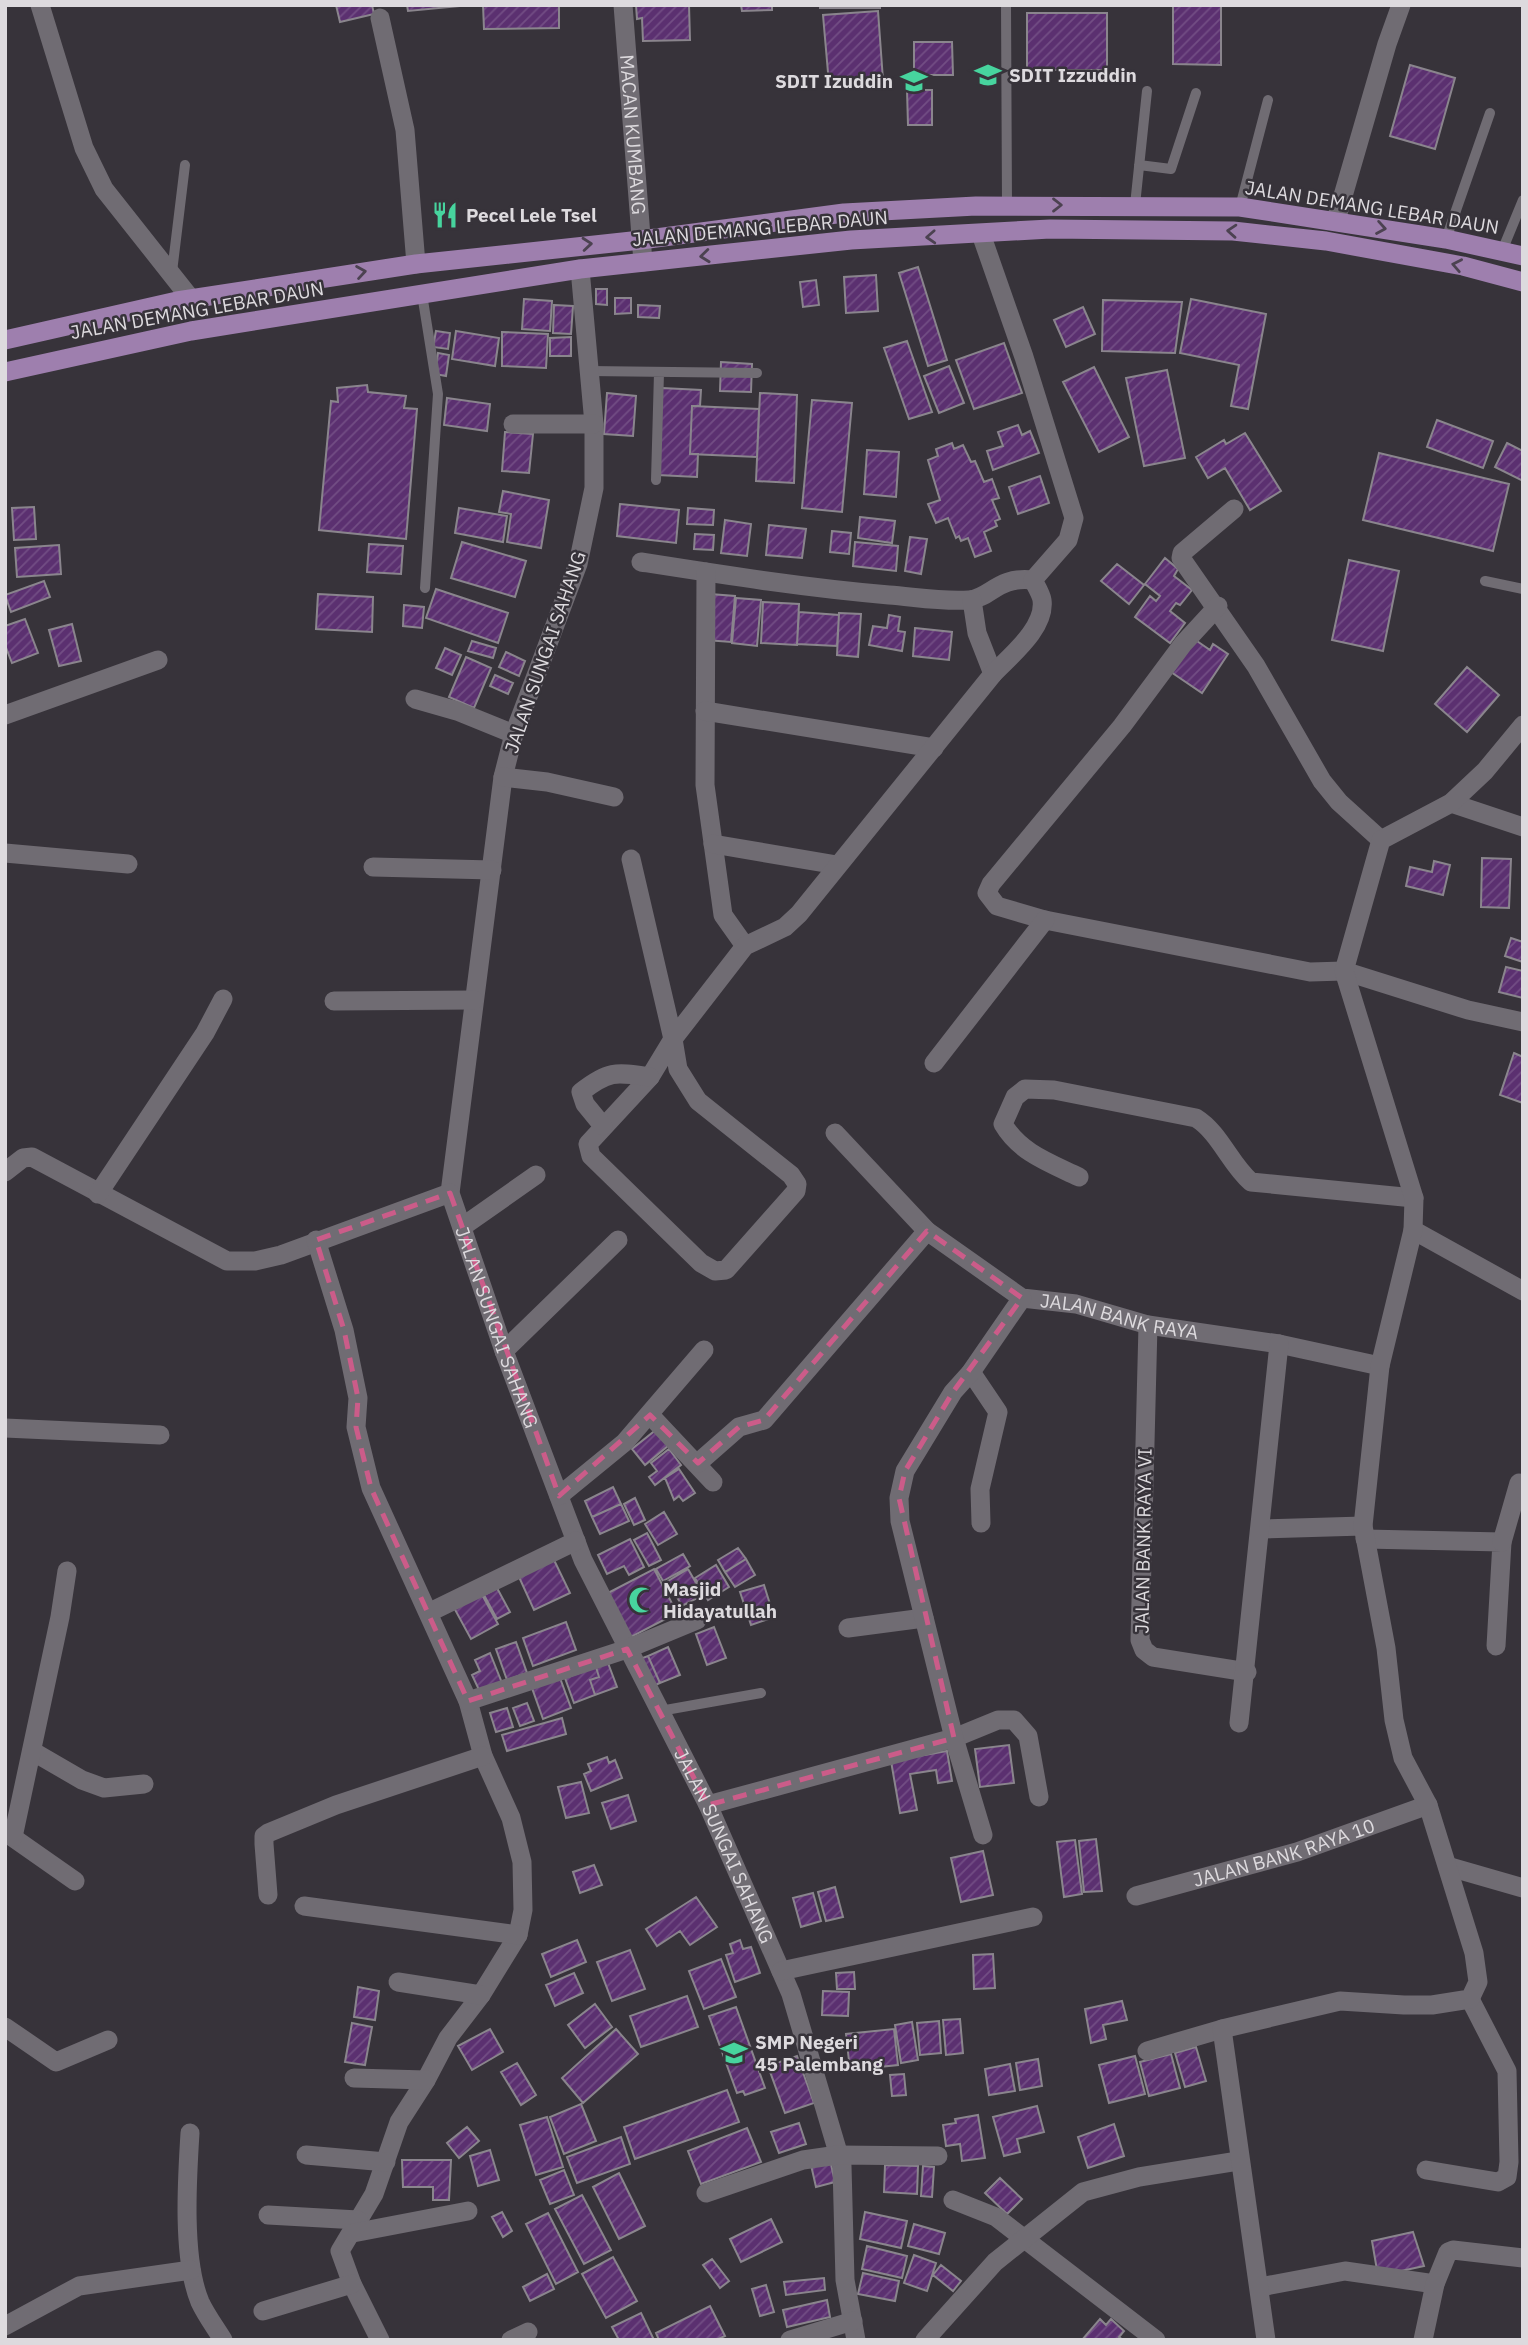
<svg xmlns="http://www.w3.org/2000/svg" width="1528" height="2345" viewBox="0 0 1528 2345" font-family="'IBM Plex Sans',sans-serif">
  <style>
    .building { fill: url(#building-hatch); stroke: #8a858d; stroke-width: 2 }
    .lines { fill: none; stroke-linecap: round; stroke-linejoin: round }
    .service { stroke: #706c73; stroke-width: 10 }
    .minor { stroke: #706c73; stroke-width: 19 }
    .trunk { stroke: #9e7fae; stroke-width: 19 }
    .oneway { stroke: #4c4251 }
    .marked { fill: none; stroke: #cb5c89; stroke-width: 5; stroke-dasharray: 14 9; stroke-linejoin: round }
    .labels { text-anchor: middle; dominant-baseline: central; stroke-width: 5; stroke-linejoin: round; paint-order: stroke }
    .poi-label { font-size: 19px; font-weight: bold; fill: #dddade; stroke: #37333a; text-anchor: start }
    .street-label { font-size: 19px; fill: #dddade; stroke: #37333a }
  </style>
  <defs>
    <pattern id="building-hatch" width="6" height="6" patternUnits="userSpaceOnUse" patternTransform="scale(1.75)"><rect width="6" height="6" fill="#5b3070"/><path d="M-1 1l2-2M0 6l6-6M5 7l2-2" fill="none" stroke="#724d84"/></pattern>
  </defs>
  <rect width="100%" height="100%" fill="#37333a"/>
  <!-- building -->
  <path class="building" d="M336,5H372L374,14L340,22Z
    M407,5H459V6L408,11Z
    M483,5H559V28L484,29Z
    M636,5H689L690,40L643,41L642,18L637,19Z
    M741,5H772V10L742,11Z
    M820,5H880V8H820Z
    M1173,5H1221V65L1173,64Z
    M878,11L883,80L829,84L823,15Z
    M1027,13H1107V70H1027Z
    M914,42H952L953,75H914Z
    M1410,65L1455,78L1435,149L1390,136Z
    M907,90H932V125H908Z
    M918,267L947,360L928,366L899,273Z
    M876,275L878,311L846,313L844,277Z
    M816,280L819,305L803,307L800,282Z
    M596,289H607V305L596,304Z
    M615,298H631V313L615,314Z
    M524,299L552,301L550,331L522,329Z
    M1191,299L1266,314L1248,409L1231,406L1239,365L1180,353Z
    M1103,300L1182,302L1175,353L1102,351Z
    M554,305L573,306L571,334L553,333Z
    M638,305L660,306L659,318L638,317Z
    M1083,307L1095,334L1066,347L1054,320Z
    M436,331L450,333L448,349L433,347Z
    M456,331L499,338L495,366L452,359Z
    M502,332L548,334L546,368L502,366Z
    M571,337V356H550V338Z
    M907,341L932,412L909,419L884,348Z
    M1004,343L1022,393L974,409L956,360Z
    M438,353L449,355L446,376L435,374Z
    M721,362L752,364L751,392L720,391Z
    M949,366L964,403L939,413L924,376Z
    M1094,367L1129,437L1099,452L1063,382Z
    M1167,370L1185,458L1144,466L1126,378Z
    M367,385L368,392L406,396L404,408L417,409L406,539L319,530L331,401L338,402L337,388Z
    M662,388L701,390L700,406H692L690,454H698L697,477L658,475Z
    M607,393L636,396L633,436L604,434Z
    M760,393L797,395L794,483L756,481Z
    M447,398L490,404L487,431L444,425Z
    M812,400L852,403L842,512L802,508Z
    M692,406L759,409L757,457L690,454Z
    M1437,420L1493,441L1483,468L1427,447Z
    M1018,425L1022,435L1030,431L1039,453L993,470L987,451L1003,446L998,432Z
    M505,432L533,434L529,473L502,471Z
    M1245,433L1281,491L1250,510L1225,468L1208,478L1196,457L1224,440L1226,444Z
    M952,443L954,449L963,445L971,462L975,461L984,482L992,479L999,498L992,500L1000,519L995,521L997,526L984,532L991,551L975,557L968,538L961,541L959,536L956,538L948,518L936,523L928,504L940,500L928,460L938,456L936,449Z
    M1507,443L1523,451V481L1495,467Z
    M867,450L899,452L896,497L864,494Z
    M1379,453L1509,484L1493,551L1363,520Z
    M1040,476L1049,503L1018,514L1009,487Z
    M503,491L549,500L541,548L507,542L511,514L499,512Z
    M620,504L679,510L676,543L617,536Z
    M34,507L36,539L14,540L12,508Z
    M459,508L507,516L503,542L455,533Z
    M688,508L714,510L713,525L687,524Z
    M860,517L895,521L892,543L858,538Z
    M725,520L751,524L747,556L721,553Z
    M769,525L806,529L802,558L766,555Z
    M832,531L851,533L849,554L830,552Z
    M695,534L714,535L713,550L694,549Z
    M910,537L927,539L921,574L905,571Z
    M462,542L526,561L515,597L451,578Z
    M855,542L898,546L896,571L853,566Z
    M369,544L403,546L401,574L367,572Z
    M59,545L61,574L17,577L15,548Z
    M1165,558L1178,569L1174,576L1192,590L1180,605L1176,603L1170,611L1185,623L1170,643L1135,617L1150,596L1156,601L1160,596L1145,584Z
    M1349,560L1399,571L1383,651L1332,640Z
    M1117,564L1144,585L1129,604L1101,581Z
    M44,581L50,597L11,612L5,595Z
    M436,589L508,613L498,643L426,618Z
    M318,594L373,597L372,632L316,629Z
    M710,594L735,596L731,642L706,640Z
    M736,598L761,600L757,646L732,643Z
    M763,602L799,604L797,645L761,643Z
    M404,605L424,607L422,628L403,626Z
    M799,612L839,615L837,646L797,644Z
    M839,613L861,614L858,657L837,655Z
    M889,615L900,617L898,631L905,632L902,651L869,645L873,626L887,628Z
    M25,619L38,653L12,663L5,645V626Z
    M72,624L81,661L59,666L49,630Z
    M915,628L952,632L949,660L913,656Z
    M1194,639L1210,650L1213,644L1228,654L1202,693L1171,672Z
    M472,641L496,648L493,658L468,651Z
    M445,648L461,655L452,675L436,668Z
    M506,652L525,661L519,676L499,667Z
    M466,657L491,668L474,708L449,697Z
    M1467,667L1499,695L1467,732L1435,704Z
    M495,675L513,683L508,694L490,686Z
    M1482,858L1511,859L1509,908L1481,907Z
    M1434,861L1450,865L1443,895L1406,886L1410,867L1432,872Z
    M1511,938L1523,942V962L1505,956Z
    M1506,967L1523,971V998L1499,992Z
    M1514,1053L1523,1057V1103L1500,1095Z
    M657,1429L669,1445L645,1465L632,1449Z
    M669,1449L681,1465L655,1485L649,1477L657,1471L651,1463Z
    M679,1469L695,1493L683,1501L679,1496L674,1500L665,1478Z
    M613,1487L621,1504L592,1517L585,1501Z
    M635,1498L645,1520L634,1525L624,1504Z
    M621,1504L629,1521L600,1534L592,1517Z
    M664,1512L677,1534L658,1545L645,1524Z
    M647,1533L661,1560L649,1566L634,1540Z
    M630,1539L644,1567L629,1575L624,1566L607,1574L598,1555Z
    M738,1548L746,1559L725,1572L718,1560Z
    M683,1554L690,1566L663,1581L656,1569Z
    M746,1559L755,1575L735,1587L725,1572Z
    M554,1560L570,1593L534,1610L519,1577Z
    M716,1565L729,1587L708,1600L695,1578Z
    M654,1569L677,1613L631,1637L608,1593Z
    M688,1569L703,1595L682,1606L668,1581Z
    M764,1585L774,1617L751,1625L740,1592Z
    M497,1588L510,1612L497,1619L484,1595Z
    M480,1591L498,1624L471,1639L453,1606Z
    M566,1622L576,1650L533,1666L523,1638Z
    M714,1627L726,1658L707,1665L696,1634Z
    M516,1642L527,1673L507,1680L496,1649Z
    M668,1647L680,1675L660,1683L648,1656Z
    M490,1653L502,1683L480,1692L472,1675L480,1671L475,1660Z
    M648,1656L660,1683L649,1688L637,1660Z
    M608,1663L617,1687L595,1695L590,1680L599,1677L596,1667Z
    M596,1667L599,1677L590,1680L595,1695L574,1703L565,1678Z
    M560,1678L571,1708L543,1719L532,1688Z
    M527,1703L534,1721L520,1726L513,1708Z
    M507,1708L513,1727L496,1732L490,1713Z
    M562,1718L566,1734L507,1751L502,1735Z
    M1009,1745L1014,1783L980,1787L975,1749Z
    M947,1751L952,1781L938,1783L936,1770L910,1774L917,1810L900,1813L891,1761Z
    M607,1757L609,1763L615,1760L622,1778L591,1791L584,1774L591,1771L588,1764Z
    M581,1782L589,1813L566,1818L558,1787Z
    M628,1795L636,1821L611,1829L602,1803Z
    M1096,1839L1102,1891L1084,1892L1079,1841Z
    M1075,1840L1082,1894L1064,1897L1057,1842Z
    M983,1851L993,1895L961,1902L951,1858Z
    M594,1865L602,1885L580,1893L573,1872Z
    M835,1887L843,1917L826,1921L818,1892Z
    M813,1893L821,1921L801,1927L793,1898Z
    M696,1897L717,1927L690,1945L680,1931L657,1946L646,1929Z
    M577,1940L586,1962L551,1977L542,1954Z
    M740,1940L743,1949L751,1947L760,1973L735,1982L726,1955L733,1953L730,1944Z
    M630,1950L645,1989L612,2001L597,1962Z
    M993,1954L995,1988L974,1989L973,1955Z
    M721,1959L736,1997L704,2009L689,1971Z
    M854,1972L855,1989H837L836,1973Z
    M574,1973L583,1993L555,2006L546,1985Z
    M358,1987L379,1991L375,2020L354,2017Z
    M823,1991L849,1992L848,2016L822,2015Z
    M687,1996L698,2027L641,2047L630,2016Z
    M1122,2001L1127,2020L1103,2025L1106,2039L1091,2043L1085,2009Z
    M595,2004L612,2027L585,2048L568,2025Z
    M736,2007L765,2088L745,2095L743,2091L737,2093L709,2016Z
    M960,2019L963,2053L946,2055L943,2020Z
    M939,2021L941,2053L920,2055L917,2023Z
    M912,2022L918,2060L901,2063L895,2025Z
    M352,2023L372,2027L365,2065L345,2062Z
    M490,2029L503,2052L472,2070L458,2046Z
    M616,2029L638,2054L583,2103L562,2078Z
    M894,2029L898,2065L850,2070L846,2034Z
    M1196,2047L1206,2081L1185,2087L1175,2053Z
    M1171,2054L1180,2088L1149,2096L1140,2062Z
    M797,2056L814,2103L785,2113L768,2066Z
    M1135,2056L1145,2094L1109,2103L1099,2065Z
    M1038,2059L1042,2086L1020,2090L1016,2063Z
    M517,2063L536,2095L521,2105L501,2072Z
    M1010,2064L1015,2091L989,2095L985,2069Z
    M904,2074L906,2095L892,2096L890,2075Z
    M727,2090L739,2122L635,2159L624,2127Z
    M581,2104L596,2141L564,2154L550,2117Z
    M1037,2106L1044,2132L1017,2139L1020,2152L1004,2156L993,2117Z
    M978,2115L985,2158L962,2161L960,2144L946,2146L943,2125L956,2123L955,2119Z
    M547,2117L563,2167L536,2175L520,2125Z
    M799,2123L806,2144L779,2153L771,2132Z
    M1114,2124L1124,2156L1088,2168L1078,2137Z
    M467,2127L479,2141L459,2158L447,2143Z
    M747,2128L761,2162L701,2184L688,2151Z
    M621,2137L630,2164L577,2183L567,2157Z
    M490,2150L499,2180L478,2186L470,2156Z
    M402,2160H451L449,2200H433V2187H403Z
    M830,2160L835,2182L816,2187L811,2165Z
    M885,2165L918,2166L917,2194L884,2192Z
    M923,2166L934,2167L932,2197L921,2196Z
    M564,2170L574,2195L550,2204L540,2180Z
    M619,2173L645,2226L619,2239L593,2187Z
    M1000,2178L1022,2199L1007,2214L985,2193Z
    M582,2195L611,2250L584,2264L555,2209Z
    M502,2212L512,2231L503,2237L492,2217Z
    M865,2212L907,2221L901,2248L860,2239Z
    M548,2213L578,2272L556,2284L526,2224Z
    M771,2219L782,2242L741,2262L730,2239Z
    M914,2224L945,2233L939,2254L908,2246Z
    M1413,2232L1424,2266L1378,2276L1372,2241Z
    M867,2246L907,2256L902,2278L862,2269Z
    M914,2255L936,2263L927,2291L904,2283Z
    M613,2257L637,2301L606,2318L582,2274Z
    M712,2259L729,2281L720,2288L703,2265Z
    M941,2265L961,2281L953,2291L933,2275Z
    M863,2273L899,2281L895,2301L858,2294Z
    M547,2274L554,2289L530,2301L523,2287Z
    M824,2278L825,2290L786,2295L784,2282Z
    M766,2285L774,2312L760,2316L752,2289Z
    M827,2300L830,2317L787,2327L783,2310Z
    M710,2306L725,2336L716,2340H659L656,2333Z
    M641,2313L654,2340H619L612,2327Z
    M1100,2319L1106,2325L1111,2319L1124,2331L1119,2337L1123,2340H1082Z"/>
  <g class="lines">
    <!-- service -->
    <path class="service" d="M1006,5L1007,205
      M1139,165L1171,169L1196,93
      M1135,205L1147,91
      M1240,207L1268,100
      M1446,239L1490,113
      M1502,251L1523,200
      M172,272L185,165
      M422,294L438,394L425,588
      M589,371L757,373
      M656,480L659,373
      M1485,581L1523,589
      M660,1711L761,1693"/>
    <!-- minor -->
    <g class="minor">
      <path d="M40,5L84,148L104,189L191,299"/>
      <path id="s1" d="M623,5L643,262"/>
      <path d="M380,18L405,130L416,264"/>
      <path d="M1336,220L1387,44L1401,5"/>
      <path id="s2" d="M580,269L594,424V488L578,564L514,734L503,777L450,1193L504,1351L583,1560L708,1805L791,1994L842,2166L845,2280L856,2340"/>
      <path d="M513,424H594"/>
      <path d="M1234,509L1182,553L1181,558L1256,666L1322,781L1339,802L1381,840"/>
      <path d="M641,562C724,575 806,588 889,595C915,597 943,602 969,600C991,598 997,576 1033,580"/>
      <path d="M706,572L705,785L723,915L745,946"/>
      <path d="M972,600L977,633L993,674"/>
      <path d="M1218,606L1183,644L1122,726L991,884L987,893L997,906L1045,920L1310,972L1344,971L1468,1010L1523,1022"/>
      <path d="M415,699L457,711L514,734"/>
      <path d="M705,711L934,748"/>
      <path d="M5,715L158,660"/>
      <path d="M503,777L547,782L614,797"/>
      <path d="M1451,803L1523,827"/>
      <path d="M713,844L837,865"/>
      <path d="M5,853L128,864"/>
      <path d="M631,859L673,1039L678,1069L698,1101L791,1175L797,1184L796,1191L726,1270L715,1271L701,1263L591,1156L588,1144L650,1077L673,1039L745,946L785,927L799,914L993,674C1010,656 1046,628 1042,600C1041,594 1036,586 1033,580L1068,540L1074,518L1024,357L981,234"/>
      <path d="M373,867L492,870"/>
      <path d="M334,1001L474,1000"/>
      <path d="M934,1063L1045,920"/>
      <path d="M603,1126L585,1104L581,1092C609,1070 616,1072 650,1077"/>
      <path id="s3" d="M835,1133L927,1231L1022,1298L1076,1304L1148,1325L1279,1344L1380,1366"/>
      <path d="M5,1172L23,1158L32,1157L227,1261H255L281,1255L450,1193"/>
      <path d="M1079,1177C1050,1163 1020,1153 1003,1124L1015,1097L1025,1089L1054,1090L1196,1118C1220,1133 1230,1164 1251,1182L1414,1198"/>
      <path d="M98,1194L205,1033L223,999"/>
      <path d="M462,1227L536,1175"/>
      <path d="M1413,1230L1523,1291"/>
      <path d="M316,1240L344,1330L358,1398L356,1427L371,1488L468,1701L483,1756L511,1818L522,1862L523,1910L518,1935L481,1995L448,2038L426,2080L399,2122L374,2194L340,2251L352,2284L380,2340"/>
      <path d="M1148,1325L1140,1640L1144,1650L1153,1657L1247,1672"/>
      <path d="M504,1351L618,1240"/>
      <path d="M971,1372L998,1412L980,1489L981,1523"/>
      <path d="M650,1415L713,1482"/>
      <path d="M5,1428L160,1435"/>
      <path d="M698,1463L739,1427L764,1420L927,1231"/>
      <path d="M559,1496L625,1442L704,1350"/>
      <path d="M1262,1529L1363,1526"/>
      <path d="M1365,1539L1502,1542L1496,1646"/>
      <path d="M1502,1542L1519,1483"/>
      <path d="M430,1612L576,1541"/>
      <path d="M848,1628L924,1618"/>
      <path d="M468,1701L627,1649L697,1620"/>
      <path d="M1239,1723L1279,1344"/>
      <path d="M32,1751L82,1780L104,1788L144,1784"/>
      <path d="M708,1805L954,1738L998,1720H1014L1028,1736L1039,1797"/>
      <path d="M5,1832L75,1881"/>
      <path d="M983,1835L954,1738L900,1521L899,1498L905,1471L953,1392L971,1372L1022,1298"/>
      <path d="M13,1837L60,1617L67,1571"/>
      <path d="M1450,1867L1523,1888"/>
      <path d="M268,1895L264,1844V1836L268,1833L336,1805L483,1756"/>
      <path id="s4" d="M1136,1896L1297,1852L1428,1805"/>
      <path d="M304,1906L518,1935"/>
      <path d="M781,1971L1033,1917"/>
      <path d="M398,1982L481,1995"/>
      <path d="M5,2027L56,2062L108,2040"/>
      <path d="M1147,2051L1222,2029"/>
      <path d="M354,2078L426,2080"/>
      <path d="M190,2133C187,2180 182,2259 200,2302C206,2315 215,2327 223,2340"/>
      <path d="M306,2155L386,2162"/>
      <path d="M1426,2170L1498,2182L1507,2177L1509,2162L1507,2071L1470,1999"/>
      <path d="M706,2193L803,2160L838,2155L938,2156"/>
      <path d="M953,2200L996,2217L1156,2340"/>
      <path d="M268,2215L358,2220"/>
      <path d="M353,2233L468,2211"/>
      <path d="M1260,2287L1345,2271L1435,2284"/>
      <path d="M263,2311L352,2284"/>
      <path d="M5,2326L79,2286L191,2270"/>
      <path d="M511,2340L528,2332"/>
      <path d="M790,2340L853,2321"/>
      <path d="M925,2340L995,2262L1083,2192L1139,2177L1238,2161"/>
      <path d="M1266,2340L1222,2029L1340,2001L1404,2005H1432L1470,1999L1478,1982L1474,1953L1428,1805L1403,1758L1394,1720L1386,1648L1363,1526L1380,1366L1413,1230L1414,1198L1344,971L1381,840L1451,803L1485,771L1523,725"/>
      <path d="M1423,2340L1435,2284L1448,2252L1453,2250L1523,2258"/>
    </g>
    <!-- trunk -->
    <path class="trunk" d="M5,340L177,301L416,264L641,240L844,213L976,206L1240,207L1446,239L1523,256
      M5,372L191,331L580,269L851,240L1050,229L1233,231L1326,241L1463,266L1523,282"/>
  </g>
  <!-- one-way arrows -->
  <defs><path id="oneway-chevron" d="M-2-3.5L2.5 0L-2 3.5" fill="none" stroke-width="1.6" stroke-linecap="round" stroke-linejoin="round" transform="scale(1.75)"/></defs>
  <g class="oneway">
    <use href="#oneway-chevron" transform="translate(1057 205)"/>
    <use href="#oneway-chevron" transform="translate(1381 228) rotate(10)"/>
    <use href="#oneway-chevron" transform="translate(1232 231) rotate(-176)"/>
    <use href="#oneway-chevron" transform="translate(931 237) rotate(177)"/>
    <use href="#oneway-chevron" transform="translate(587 244) rotate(-5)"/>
    <use href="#oneway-chevron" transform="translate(705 256) rotate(174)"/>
    <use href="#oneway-chevron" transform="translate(1457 265) rotate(-169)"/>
    <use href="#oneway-chevron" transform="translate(361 272) rotate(-9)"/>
  </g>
  <!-- marked area -->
  <path class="marked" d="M450,1193L559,1496L650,1415L698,1463L739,1427L764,1420L927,1231L1022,1298L953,1392L905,1471L899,1498L954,1738L708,1805L627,1649L468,1701L371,1488L356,1427L358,1398L344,1330L316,1240Z"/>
  <!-- icons -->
  <defs>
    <g id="school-bare" transform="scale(2.1)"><path d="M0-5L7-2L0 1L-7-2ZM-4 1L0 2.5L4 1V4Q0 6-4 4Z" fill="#47d49e" stroke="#37333a" stroke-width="2.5" paint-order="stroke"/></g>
    <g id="restaurant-bare" transform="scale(2.1)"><path d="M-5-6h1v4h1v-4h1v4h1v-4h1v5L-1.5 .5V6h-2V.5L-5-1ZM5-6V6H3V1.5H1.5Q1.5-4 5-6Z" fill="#47d49e" stroke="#37333a" stroke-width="2.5" paint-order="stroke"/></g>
    <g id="mosque-bare" transform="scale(2.1)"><path d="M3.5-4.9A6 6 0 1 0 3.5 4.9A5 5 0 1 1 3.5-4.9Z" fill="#47d49e" stroke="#37333a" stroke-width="2.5" paint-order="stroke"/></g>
  </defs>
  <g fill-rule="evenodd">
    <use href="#school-bare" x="988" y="75"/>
    <use href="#school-bare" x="914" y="81"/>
    <use href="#restaurant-bare" x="445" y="215"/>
    <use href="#mosque-bare" x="642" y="1600"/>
    <use href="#school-bare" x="734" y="2053"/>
  </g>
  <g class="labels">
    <!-- poi labels -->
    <g class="poi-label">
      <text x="1009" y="75">SDIT Izzuddin</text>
      <text x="893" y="81" text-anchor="end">SDIT Izuddin</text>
      <text x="466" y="215">Pecel Lele Tsel</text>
      <text x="663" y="1589">Masjid<tspan x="663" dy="22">Hidayatullah</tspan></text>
      <text x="755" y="2042">SMP Negeri<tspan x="755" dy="22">45 Palembang</tspan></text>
    </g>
    <!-- street labels -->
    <g class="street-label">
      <text stroke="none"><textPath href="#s1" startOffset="130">MACAN KUMBANG</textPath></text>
      <text transform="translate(1372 207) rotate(9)">JALAN DEMANG LEBAR DAUN</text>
      <text transform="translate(760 228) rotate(-5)">JALAN DEMANG LEBAR DAUN</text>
      <text transform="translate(197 310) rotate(-10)">JALAN DEMANG LEBAR DAUN</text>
      <text transform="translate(545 652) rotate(-71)">JALAN SUNGAI SAHANG</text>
      <text stroke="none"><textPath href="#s3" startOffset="350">JALAN BANK RAYA</textPath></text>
      <text stroke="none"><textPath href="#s2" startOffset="1085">JALAN SUNGAI SAHANG</textPath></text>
      <text transform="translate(1143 1541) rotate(-89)">JALAN BANK RAYA VI</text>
      <text stroke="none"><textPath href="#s2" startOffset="1652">JALAN SUNGAI SAHANG</textPath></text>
      <text stroke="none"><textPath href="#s4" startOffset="154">JALAN BANK RAYA 10</textPath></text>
    </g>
  </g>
  <!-- border -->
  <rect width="1528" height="2345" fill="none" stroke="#dddade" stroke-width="14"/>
</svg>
